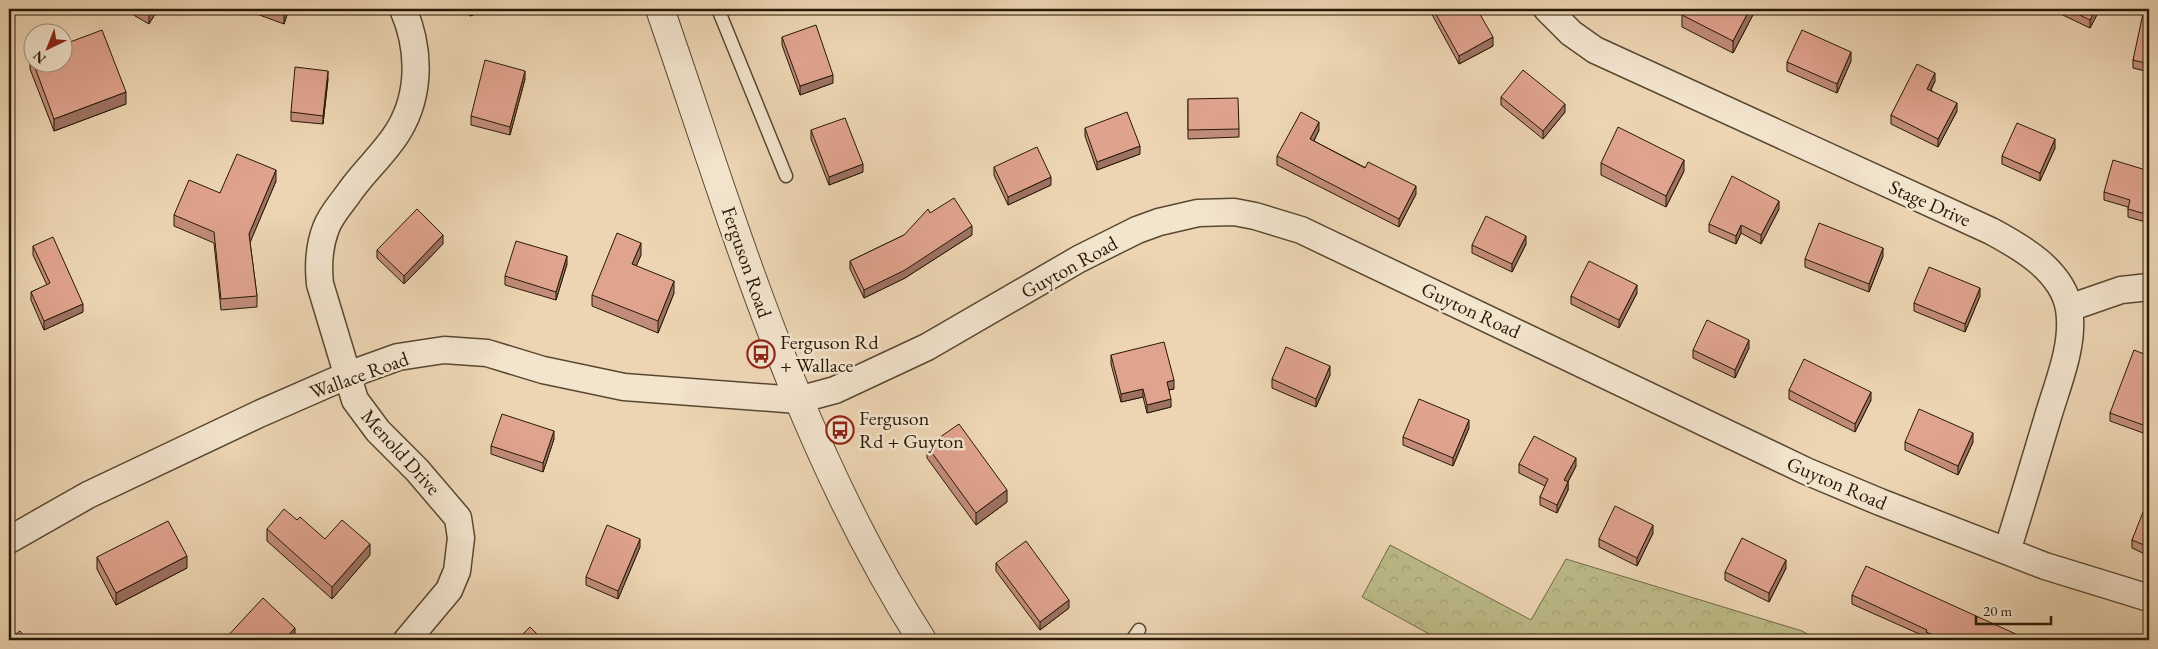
<svg xmlns="http://www.w3.org/2000/svg" width="2158" height="649" viewBox="0 0 2158 649" font-family="'EB Garamond',serif">
  <style>
    .forest { fill: url(#forest-crowns); stroke: #726a47 }
    .lines { fill: none; stroke-linecap: round; stroke-linejoin: round }
    .service-casing { stroke: #584830; stroke-width: 15 }
    .minor-casing { stroke: #584830; stroke-width: 29 }
    .tertiary-casing { stroke: #584830; stroke-width: 30 }
    .service { stroke: #f3e4ce; stroke-width: 12 }
    .minor { stroke: #f3e4ce; stroke-width: 26 }
    .tertiary { stroke: #f3e4ce; stroke-width: 28 }
    .wall { fill: #c18c7a; stroke: #271905 }
    .shaded-wall { fill: #9d7263; stroke: #271905 }
    .building { fill: #e0a38e; stroke: #271905 }
    .labels { text-anchor: middle; dominant-baseline: central; stroke-width: 5; stroke-linejoin: round; paint-order: stroke }
    .street-label { font-size: 20px; fill: #271905; stroke: #f3e4ce }
    .poi-label { font-size: 20px; fill: #271905; stroke: #f3e4ce; text-anchor: start }
  </style>
  <defs>
    <pattern id="forest-crowns" width="20" height="18" patternUnits="userSpaceOnUse" patternTransform="scale(1.25)"><rect width="20" height="18" fill="#bdbc89"/><path d="M2 6a3 3 0 1 1 6 0M12 15a3 3 0 1 1 6 0" fill="none" stroke="#a2a175"/></pattern>
  </defs>
  <rect width="100%" height="100%" fill="#edd5b3"/>
  <filter id="stains"><feTurbulence type="fractalNoise" baseFrequency=".004" numOctaves="4"/><feColorMatrix values="0 0 0 0 .2 0 0 0 0 .09 0 0 0 0 .02 0 0 0 .5 -.17"/></filter>
  <radialGradient id="worn" r=".72"><stop offset=".6" stop-color="#630" stop-opacity="0"/><stop offset="1" stop-color="#630" stop-opacity=".3"/></radialGradient>
  <!-- forest -->
  <path class="forest" d="M1390,545L1531,620L1566,559L1802,631L1818,640H1440L1362,597Z"/>
  <g class="lines">
    <!-- service casing -->
    <g class="service-casing">
      <path id="service" d="M718,9L786,176
        M1132,640L1139,630"/>
    </g>
    <!-- minor casing -->
    <g class="minor-casing">
      <path id="minor" d="M403,9C420,48 421,93 399,130C386,152 366,169 351,190C343,202 331,214 326,228C319,246 318,265 320,284L355,400L378,431L417,470L458,518L461,538L457,571L449,590L407,640
        M1547,9L1571,33L1595,50L1991,231C2021,247 2063,271 2069,309C2075,345 2057,385 2047,420C2034,463 2021,507 2007,551
        M2069,308L2121,290L2149,287
        M9,540L88,495L259,414L348,375L398,357L444,350L487,353L543,370L624,387L798,400L835,390L927,347L1079,259L1137,230L1159,222L1198,213L1234,212L1255,216L1301,230L1806,471L1880,502L2045,566L2149,598"/>
    </g>
    <!-- tertiary casing -->
    <g class="tertiary-casing">
      <path id="tertiary" d="M660,9C734,224 798,447 922,640"/>
    </g>
    <!-- service -->
    <use href="#service" class="service"/>
    <!-- minor -->
    <use href="#minor" class="minor"/>
    <!-- tertiary -->
    <use href="#tertiary" class="tertiary"/>
  </g>
  <!-- wall -->
  <path class="wall" d="M123,9H158L149,24Z
    M243,9H289L284,24Z
    M468,9H489L470,16Z
    M1429,9H1477L1493,46L1459,64Z
    M1685,9H1756L1733,53L1682,27V15Z
    M2050,9H2100L2090,28Z
    M2149,9V72L2133,68V60Z
    M782,37L833,83L800,95L782,45Z
    M30,57L126,104L54,131L30,69Z
    M1851,61L1837,93L1787,71V62Z
    M328,79L323,124L291,121V112Z
    M525,79L510,135L471,125V116Z
    M1935,81L1931,90L1957,111L1938,147L1891,124V115Z
    M1501,97L1565,112L1543,139L1501,105Z
    M1188,99L1239,129V137L1188,139Z
    M1085,128L1140,154L1097,170L1085,136Z
    M811,130L863,172L829,185L811,139Z
    M1319,130L1314,141L1416,194L1399,227L1277,165V156Z
    M2055,148L2040,181L2002,164V156Z
    M1601,163L1684,171L1666,207L1601,175Z
    M994,167L1051,185L1008,205L994,175Z
    M2149,171V223L2128,217V207L2104,200V192Z
    M276,181L250,242L257,296V307L221,310L214,243L174,226V215L220,193Z
    M1779,209L1761,244L1741,233L1736,244L1709,232V224Z
    M930,213L972,235L905,278L864,298L850,269V261L904,235Z
    M443,244L404,284L377,258V250Z
    M1526,244L1512,272L1472,253V245Z
    M33,246L83,312L44,330L31,300V292L47,285L33,255Z
    M641,255L636,266L674,293L658,333L592,306V295Z
    M1883,256L1869,292L1805,267V259Z
    M567,264L556,300L505,285V276Z
    M1637,293L1619,328L1571,304V296Z
    M1980,296L1965,332L1914,311V303Z
    M1749,348L1735,378L1693,358V350Z
    M1111,355L1174,389L1169,390L1171,407L1147,413L1143,397L1121,402L1111,364Z
    M2149,356V425L2146,434L2110,421V413Z
    M1330,375L1316,407L1272,388V379Z
    M1789,390L1871,400L1855,432L1789,399Z
    M1469,428L1453,466L1403,445V437Z
    M554,439L543,472L491,454V446Z
    M1905,442H1973L1958,475L1905,450Z
    M927,446L1007,502L976,525L927,458Z
    M1519,464L1576,466L1568,482V490L1557,513L1540,505V497L1545,486L1519,473Z
    M2149,509V556L2132,548V540Z
    M297,520L325,539L370,555L332,599L267,541V529Z
    M1653,533L1637,566L1599,547V539Z
    M640,547L618,599L586,585V577Z
    M97,557L187,568L116,605L97,569Z
    M996,563L1069,608L1040,630L996,571Z
    M1786,568L1769,602L1725,580V572Z
    M1852,595L2029,640H1926V637L1852,604Z"/>
  <!-- shaded-wall -->
  <path class="shaded-wall" d="M151,9H158L149,24V12Z
    M286,9H289L284,24V15Z
    M470,9H489L470,16Z
    M1750,9H1756L1733,53V41Z
    M2096,9H2100L2090,28V20Z
    M1493,37V46L1459,64V56Z
    M1851,52V61L1837,93V84Z
    M328,71V79L323,124V116Z
    M525,71V79L510,135V127Z
    M1935,73V81L1927,97V89Z
    M833,75V83L800,95V86Z
    M126,92V104L54,131V119Z
    M1957,103V111L1938,147V139Z
    M1565,104V112L1543,139V131Z
    M1319,122V130L1310,148V139Z
    M2055,139V148L2040,181V173Z
    M1140,146V154L1097,170V162Z
    M1684,160V171L1666,207V196Z
    M863,164V172L829,185V177Z
    M276,170V181L249,245V234Z
    M1051,177V185L1008,205V197Z
    M1416,186V194L1399,227V219Z
    M1779,201V209L1761,244V235Z
    M1741,225V233L1736,244V236Z
    M972,226V235L905,278L864,298V290Z
    M443,235V244L404,284V276Z
    M1526,236V244L1512,272V264Z
    M641,243V255L632,276V264Z
    M1883,248V256L1869,292V284Z
    M567,256V264L556,300V292Z
    M674,281V293L658,333V321Z
    M1637,285V293L1619,328V320Z
    M1980,288V296L1965,332V324Z
    M83,304V312L44,330V321Z
    M1749,340V348L1735,378V370Z
    M1330,366V375L1316,407V399Z
    M1174,380V389L1167,390V382Z
    M1143,389V397L1121,402V394Z
    M1871,392V400L1855,432V424Z
    M1171,399V407L1147,413V405Z
    M2149,416V425L2146,434V426Z
    M1469,420V428L1453,466V458Z
    M554,431V439L543,472V463Z
    M1973,433V442L1958,475V466Z
    M1576,458V466L1564,489V480Z
    M1568,482V490L1557,513V505Z
    M1007,490V502L976,525V513Z
    M1653,525V533L1637,566V558Z
    M640,539V547L618,599V591Z
    M370,544V555L332,599V587Z
    M187,556V568L116,605V593Z
    M1786,560V568L1769,602V593Z
    M1069,600V608L1040,630V622Z
    M295,628V640H284Z"/>
  <!-- building -->
  <path class="building" d="M143,9H151L149,12Z
    M266,9H286L284,15Z
    M1433,9H1477L1493,37L1459,56Z
    M1685,9H1750L1733,41L1682,15Z
    M2067,9H2096L2090,20Z
    M2144,9H2149V64L2133,60Z
    M816,25L833,75L800,86L782,37Z
    M102,30L126,92L54,119L33,62H62V45Z
    M1802,30L1851,52L1837,84L1787,62Z
    M485,60L525,71L510,127L471,116Z
    M1917,64L1935,73L1927,89L1957,103L1938,139L1891,115Z
    M295,67L328,71L323,116L291,112Z
    M1523,70L1565,104L1543,131L1501,97Z
    M1238,98L1239,129L1188,130V99Z
    M1127,112L1140,146L1097,162L1085,128Z
    M1301,112L1319,122L1310,139L1365,168L1368,162L1416,186L1399,219L1277,156Z
    M845,118L863,164L829,177L811,130Z
    M2017,123L2055,139L2040,173L2002,156Z
    M1618,127L1684,160L1666,196L1601,163Z
    M1037,147L1051,177L1008,197L994,167Z
    M237,154L276,170L249,234L257,296L221,299L214,232L174,215L189,180L220,193Z
    M2113,160L2149,171V215L2128,209L2130,200L2104,192Z
    M1732,176L1779,201L1761,235L1741,225L1736,236L1709,224Z
    M954,198L972,226L905,270L864,290L850,261L904,235L928,209L930,213Z
    M417,209L443,235L404,276L377,250Z
    M1486,216L1526,236L1512,264L1472,245Z
    M1819,223L1883,248L1869,284L1805,259Z
    M617,233L641,243L632,264L674,281L658,321L592,295Z
    M53,237L83,304L44,321L31,292L50,283L33,246Z
    M516,241L567,256L556,292L505,276Z
    M1589,261L1637,285L1619,320L1571,296Z
    M1929,267L1980,288L1965,324L1914,303Z
    M1707,320L1749,340L1735,370L1693,350Z
    M1164,342L1174,380L1167,382L1171,399L1147,405L1143,389L1121,394L1111,355Z
    M1286,347L1330,366L1316,399L1272,379Z
    M2134,350L2149,356V416L2146,426L2110,413Z
    M1804,359L1871,392L1855,424L1789,390Z
    M1419,399L1469,420L1453,458L1403,437Z
    M1919,409L1973,433L1958,466L1905,442Z
    M502,414L554,431L543,463L491,446Z
    M959,424L1007,490L976,513L927,446Z
    M1534,436L1576,458L1564,480L1568,482L1557,505L1540,497L1548,479L1519,464Z
    M1615,506L1653,525L1637,558L1599,539Z
    M2145,507L2149,509V547L2132,540Z
    M284,509L297,520L300,517L325,539L342,520L370,544L332,587L267,529Z
    M168,521L187,556L116,593L97,557Z
    M607,525L640,539L618,591L586,577Z
    M1742,538L1786,560L1769,593L1725,572Z
    M1026,541L1069,600L1040,622L996,563Z
    M1866,566L2029,640H1945L1926,632L1927,630L1852,595Z
    M263,598L295,628L284,640H224Z
    M530,627L543,640H517Z
    M20,631L27,640H9V639Z"/>
  <!-- icons -->
  <defs>
    <g id="bus-ring" transform="scale(1.4375)"><circle r="9.5" fill="#f3e4ce" stroke="#8f2418" stroke-width="1.5"/><path d="M-5-6H5V4H4V6H2V4H-2V6H-4V4H-5ZM-3.5-4V0h7V-4ZM-3.5 1.2v1.5H-2V1.2ZM2 1.2v1.5H3.5V1.2Z" fill="#8f2418"/></g>
  </defs>
  <g fill-rule="evenodd">
    <use href="#bus-ring" x="761" y="354"/>
    <use href="#bus-ring" x="840" y="430"/>
  </g>
  <g class="labels">
    <!-- street labels -->
    <g class="street-label">
      <text transform="translate(1930 203) rotate(24)">Stage Drive</text>
      <text transform="translate(747 262) rotate(71)">Ferguson Road</text>
      <text transform="translate(1069 267) rotate(-29)">Guyton Road</text>
      <text transform="translate(1471 310) rotate(25)">Guyton Road</text>
      <text transform="translate(359 375) rotate(-20)">Wallace Road</text>
      <text transform="translate(401 452) rotate(48)">Menold Drive</text>
      <text transform="translate(1837 483) rotate(23)">Guyton Road</text>
    </g>
    <!-- poi labels -->
    <g class="poi-label">
      <text x="780" y="342">Ferguson Rd<tspan x="780" dy="23">+ Wallace</tspan></text>
      <text x="859" y="418">Ferguson<tspan x="859" dy="23">Rd + Guyton</tspan></text>
    </g>
  </g>
  <!-- margin -->
  <rect width="2158" height="649" fill="none" stroke="#edd5b3" stroke-width="30"/>
  <rect x="10" y="10" width="2138" height="629" fill="none" stroke="#271905" stroke-width="2.5"/>
  <rect x="15" y="15" width="2128" height="619" fill="none" stroke="#271905"/>
  <!-- north arrow -->
  <g transform="translate(48 48) rotate(223)"><circle r="24" fill="#f3e4ce" stroke="#a1937e"/>
  <path d="M0-4L9 19L0 12L-9 19Z" fill="#8f2418"/>
  <text y="-8" font-size="14" font-weight="bold" text-anchor="middle" fill="#271905">N</text>
  </g>
  <!-- scale -->
  <path d="M1976 616v8h75v-8" fill="none" stroke="#271905" stroke-width="2.5"/>
  <text x="1983" y="616" font-size="15" fill="#271905" stroke="#f3e4ce" stroke-width="4" paint-order="stroke">20 m</text>
  <rect width="100%" height="100%" filter="url(#stains)"/>
  <rect width="100%" height="100%" fill="url(#worn)"/>
</svg>
